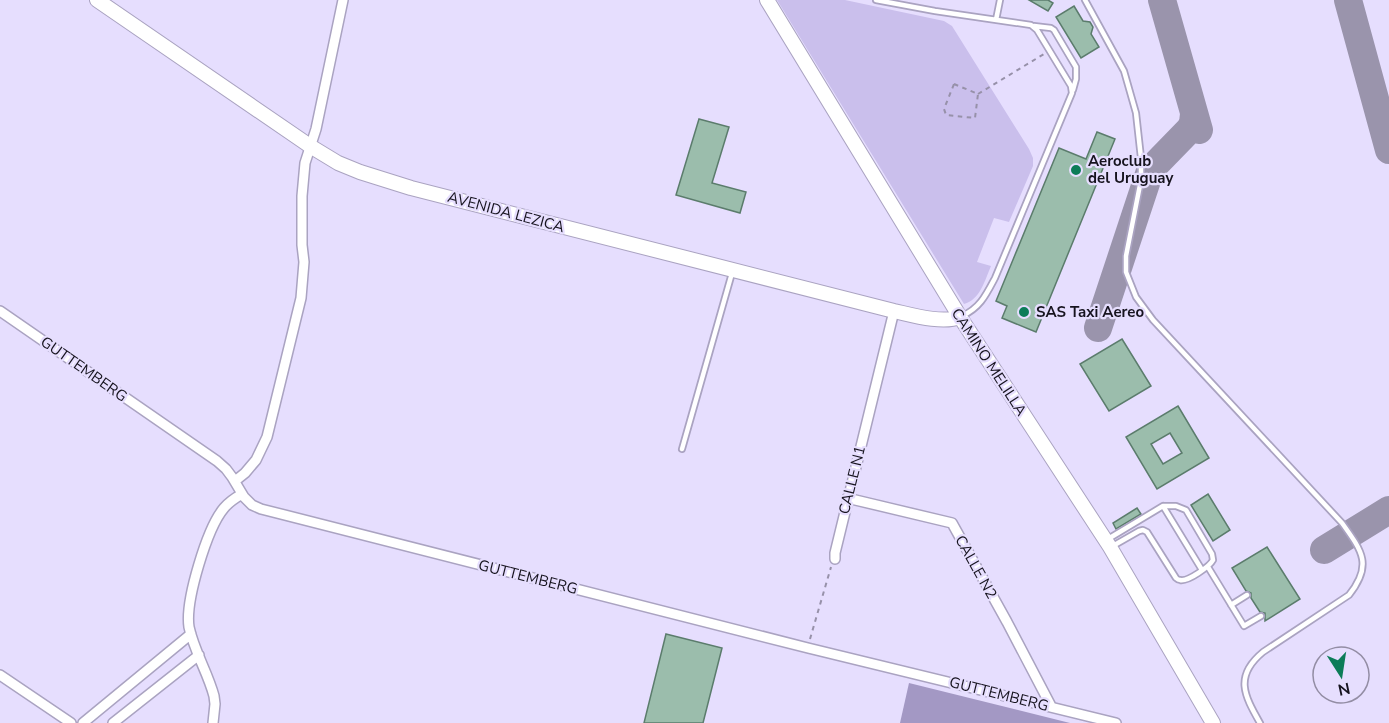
<svg xmlns="http://www.w3.org/2000/svg" width="1389" height="723" viewBox="0 0 1389 723" font-family="'Nunito Sans',sans-serif">
  <style>
    .green { fill: #cabfec }
    .forest { fill: #a398c4 }
    .lines { fill: none; stroke-linecap: round; stroke-linejoin: round }
    .taxiway { stroke: #9a94ac; stroke-width: 28 }
    .building { fill: #9bbdac; stroke: #5b7c6c; stroke-width: 1.5; fill-rule: evenodd }
    .lane-casing { stroke: #aaa3c1; stroke-width: 8 }
    .street-casing { stroke: #aaa3c1; stroke-width: 12 }
    .secondary-casing { stroke: #aaa3c1; stroke-width: 16 }
    .path { stroke: #9791a9; stroke-width: 2; stroke-dasharray: 4.5 4.5; stroke-linecap: butt }
    .lane { stroke: #fff; stroke-width: 4.5 }
    .street { stroke: #fff; stroke-width: 9 }
    .secondary { stroke: #fff; stroke-width: 14 }
    .poi-dot { fill: #0c7c58; stroke: #e6defe; stroke-width: 2 }
    .labels { text-anchor: middle; dominant-baseline: central; stroke-width: 4.5; stroke-linejoin: round; paint-order: stroke }
    .poi-label { font-size: 15px; font-weight: bold; fill: #16131e; stroke: #e6defe; text-anchor: start }
    .street-label { font-size: 15px; fill: #16131e; stroke: #e6defe }
  </style>
  <rect width="100%" height="100%" fill="#e6defe"/>
  <!-- green -->
  <path class="green" d="M777,0H845L944,21L952,26L1029,149L1033,158V166L1009,222L994,218L977,262L991,266C985,280 980,300 964,304Z"/>
  <!-- forest -->
  <path class="forest" d="M909,683L1070,723H900Z"/>
  <g class="lines">
    <!-- taxiway -->
    <path class="taxiway" d="M1162,0L1199,130
      M1348,0L1389,150
      M1098,328L1149,174L1154,166L1190,129L1193,123L1194,114
      M1324,550L1389,510"/>
  </g>
  <!-- building -->
  <path class="building" d="M1029,0H1048L1053,3L1048,11Z
    M1074,6L1083,21L1090,22L1093,27L1091,34L1099,47L1081,58L1056,17Z
    M699,119L729,127L712,183L746,192L740,213L676,195Z
    M1097,132L1115,139L1036,332L1002,318L1007,306L996,301L1059,148L1086,159Z
    M1122,339L1151,386L1109,411L1080,364Z
    M1178,406L1209,458L1157,489L1126,437ZM1170,433L1182,453L1163,464L1151,444Z
    M1208,494L1230,530L1213,541L1191,505Z
    M1137,508L1141,514L1116,529L1113,523Z
    M1267,547L1300,599L1265,621V613L1260,612L1251,598V593L1246,591L1232,568Z
    M666,634L722,648L703,723H644Z"/>
  <g class="lines">
    <!-- lane casing -->
    <g class="lane-casing">
      <path id="lane" d="M876,0L935,11L1031,25L1037,30L1071,86L1072,93L995,278C986,295 980,308 962,316
        M1085,0L1124,71L1136,113L1141,158V180L1126,256V272L1136,297L1153,320L1342,523C1362,551 1373,565 1349,595L1263,652C1234,676 1244,695 1260,723
        M996,20L1000,0
        M1034,26L1051,28L1054,30L1076,67V79L1073,90
        M682,449L732,273
        M1163,506L1202,570
        M1108,539L1163,506H1176L1186,510L1212,554L1213,560C1210,566 1188,582 1180,580C1178,580 1177,579 1176,578L1147,532L1143,530L1139,531L1111,547
        M1208,567L1244,626L1261,616
        M1231,605L1247,595"/>
    </g>
    <!-- street casing -->
    <g class="street-casing">
      <path id="street" d="M0,311L217,461L226,469L232,477L244,497L252,505L261,509L808,648L1116,723
        M235,481L245,473L256,460L267,437L301,298L304,262L302,245V196L305,163L316,129L343,0
        M847,498L952,523L1007,622L1051,706
        M835,559V553L894,311
        M0,675L71,723
        M83,723L191,634
        M113,723L199,655
        M213,723L215,704L214,696C208,673 194,651 189,627C185,601 207,528 224,508C229,502 235,498 242,494"/>
    </g>
    <!-- secondary casing -->
    <g class="secondary-casing">
      <path id="secondary" d="M97,0L310,146L338,163L360,172L411,188L894,311C912,315 942,324 960,317
        M767,0L960,317L1110,547L1213,723"/>
    </g>
    <!-- path -->
    <path class="path" d="M954,84L978,94L975,118L946,115L944,109Z
      M978,94L1044,54
      M810,639L831,567"/>
    <!-- lane -->
    <use href="#lane" class="lane"/>
    <!-- street -->
    <use href="#street" class="street"/>
    <!-- secondary -->
    <use href="#secondary" class="secondary"/>
  </g>
  <!-- markers -->
  <g class="poi-dot">
    <circle cx="1076" cy="170" r="6"/>
    <circle cx="1024" cy="312" r="6"/>
  </g>
  <g class="labels">
    <!-- poi labels -->
    <g class="poi-label">
      <text x="1088" y="161">Aeroclub<tspan x="1088" dy="17">del Uruguay</tspan></text>
      <text x="1036" y="312">SAS Taxi Aereo</text>
    </g>
    <!-- street labels -->
    <g class="street-label">
      <text transform="translate(506 212) rotate(15)">AVENIDA LEZICA</text>
      <text transform="translate(989 362) rotate(57)">CAMINO MELILLA</text>
      <text transform="translate(84 369) rotate(35)">GUTTEMBERG</text>
      <text transform="translate(852 480) rotate(-76)">CALLE N1</text>
      <text transform="translate(976 567) rotate(61)">CALLE N2</text>
      <text transform="translate(528 577) rotate(14)">GUTTEMBERG</text>
      <text transform="translate(999 694) rotate(14)">GUTTEMBERG</text>
    </g>
  </g>
  <!-- north arrow -->
  <g transform="translate(1341 675) rotate(168)"><circle r="28" fill="#e6defe" stroke="#938da4" stroke-width="1.5"/>
  <path d="M0-4.5L10 22L0 15L-10 22Z" fill="#0c7c58"/>
  <text y="-9" font-size="16" font-weight="bold" text-anchor="middle" fill="#16131e">N</text>
  </g>
</svg>
